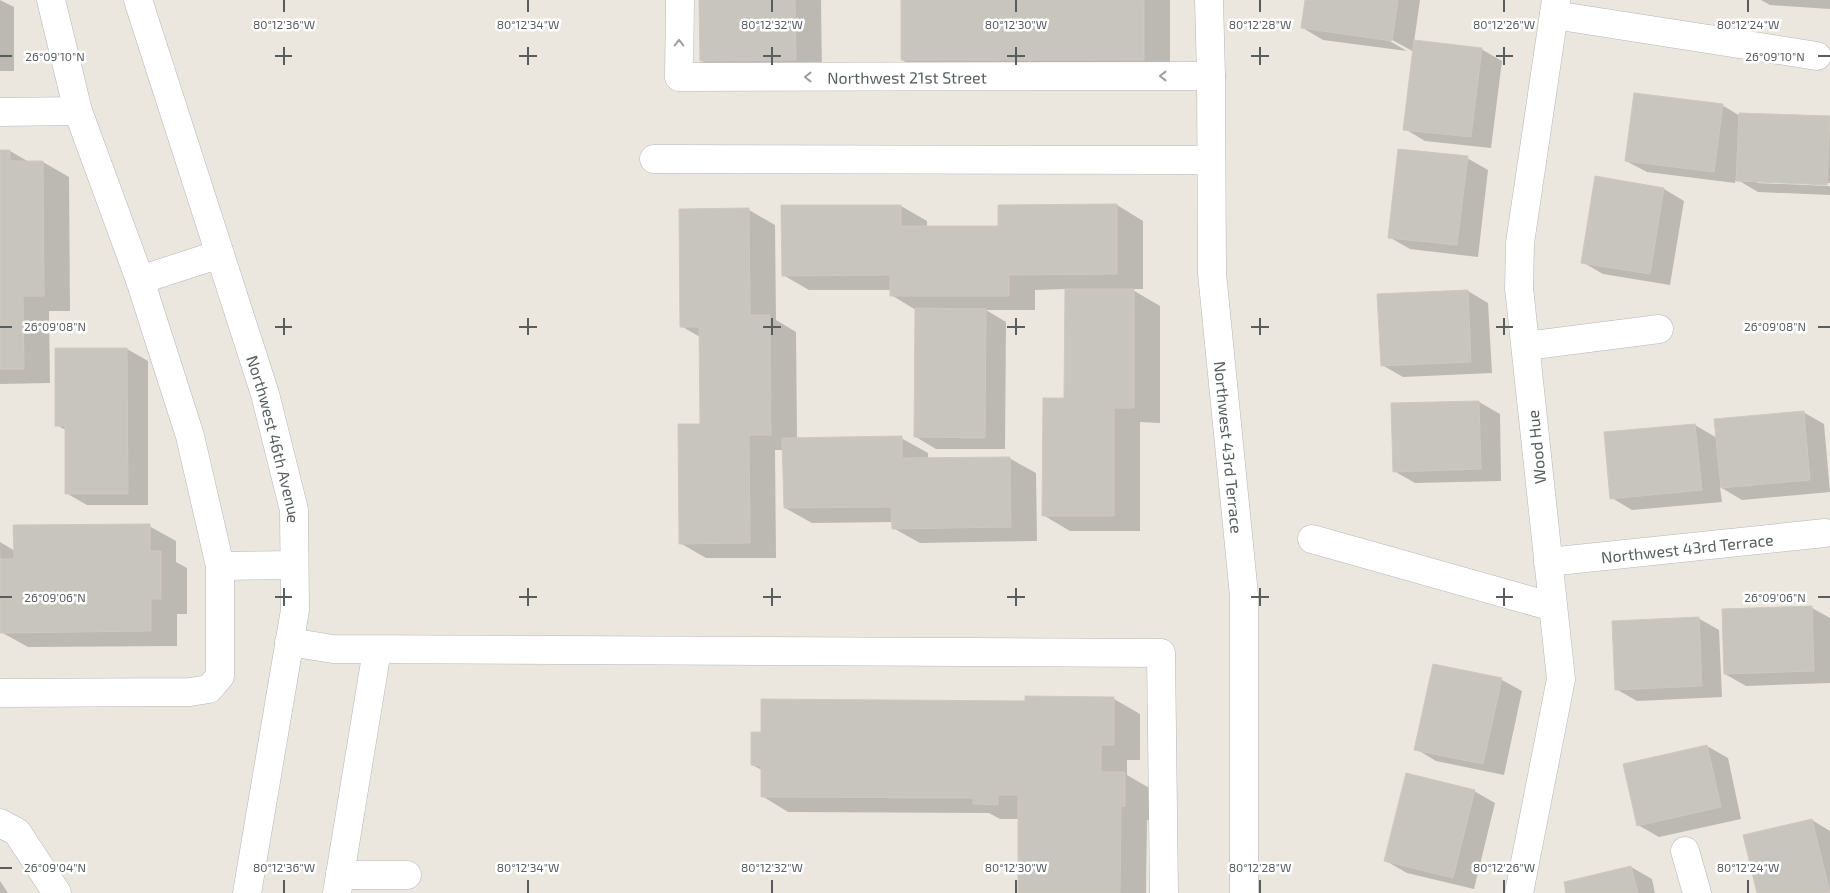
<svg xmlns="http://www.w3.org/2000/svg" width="1830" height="893" viewBox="0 0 1830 893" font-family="'Exo 2',sans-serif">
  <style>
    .shadow { fill: #0003 }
    .building { fill: #c8c4be; stroke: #d0c8be }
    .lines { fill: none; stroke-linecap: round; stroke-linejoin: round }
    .minor-casing { stroke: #b2b6ba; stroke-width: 29 }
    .minor { stroke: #fff; stroke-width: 28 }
    .oneway { stroke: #9b9ea0 }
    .ticks { fill: none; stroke: #585d60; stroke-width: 2 }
    .labels { text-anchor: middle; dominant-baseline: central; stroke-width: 5; stroke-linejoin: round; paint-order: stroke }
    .street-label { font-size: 16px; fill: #585d60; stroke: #fff }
    .ticks-label { font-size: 12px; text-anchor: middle; fill: #585d60; stroke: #fff; stroke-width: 5; stroke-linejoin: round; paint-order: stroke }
  </style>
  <rect width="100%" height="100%" fill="#ebe7df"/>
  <!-- shadow -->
  <path class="shadow" d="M0,0L14,7V71H0Z
    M701,0H821L822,75L728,76L702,61Z
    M902,0H1170V75H928L902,60Z
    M1307,0H1420L1414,42L1481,49L1502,61L1491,148L1425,141L1405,129L1414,52L1387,37L1386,39L1407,51L1323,40L1303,28Z
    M1761,0H1830V9L1770,5Z
    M1722,105L1740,116L1830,118V183L1757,180V183L1830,186V195L1758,192L1736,179L1735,183L1647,172L1626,161Z
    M0,151H10L29,162H43L69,177L70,311H49L50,383L0,384Z
    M1467,158L1488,170L1478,257L1410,249L1389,237Z
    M1664,189L1684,201L1670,285L1603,274L1582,262Z
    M1117,205L1143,221V289H1131L1160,306V423L1140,422V531H1070L1043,515L1065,399L1066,289L1035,290V310H986L1006,322L1005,449H936L916,437V310L891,295V290H809L783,275L901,206L927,221V227H999Z
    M749,210L775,225L776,320L796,332L797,439L901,438L928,453V459L1009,458L1036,473L1037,541L920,543L893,528V522L812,523L785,508L784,450H775L776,558H706L680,543L701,425L700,337L681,326Z
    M1468,291L1488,303L1492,373L1403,377L1382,365Z
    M127,349L148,361V505H87L66,493V430L56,425Z
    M1479,402L1500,414L1501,481L1415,483L1394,471L1392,404Z
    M1803,412L1824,424L1830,492L1742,500L1720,487L1722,502L1632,510L1612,498L1695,425L1717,438Z
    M149,526L176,541V562L187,568V614H177V646L28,647L1,632L0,542L15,551Z
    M1812,608L1830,618V683L1746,686L1725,674Z
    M1698,618L1719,630L1722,697L1637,701L1616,689Z
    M1434,665L1502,680L1522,691L1504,775L1436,761L1416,749Z
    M1114,699L1140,714V760H1127V775L1151,789V820H1147L1146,893H1019L1020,819H1000L989,813L788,812L762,796V770L752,765L1026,702Z
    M1707,746L1728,758L1741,819L1659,837L1638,825Z
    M1474,791L1495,803L1474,889L1407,873L1386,861Z
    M1812,820L1830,831V893H1758Z
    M1631,867L1652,879L1655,893H1568Z
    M0,881L8,893H0Z"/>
  <!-- building -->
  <path class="building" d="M699,0H795L796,60L700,61Z
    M901,0H1144V60H901Z
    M1305,0H1398L1392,41L1301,28Z
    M1414,40L1482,48L1471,137L1403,130Z
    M1634,93L1723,104L1714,172L1625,161Z
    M1739,113L1830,116L1827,185L1736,181Z
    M1398,149L1468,156L1457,245L1388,238Z
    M0,150H10V161H43L44,296H23L24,369H0Z
    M1595,176L1664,188L1650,274L1581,263Z
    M1117,204V274L1009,275V296H890V275L782,276L781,205H901V226H998V205Z
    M749,208L750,315H770L771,435H749L750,543L679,544L678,424H700L699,327H680L679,209Z
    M1065,289H1134V408H1114V516H1042L1043,398H1064Z
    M1468,290L1471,362L1381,366L1377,294Z
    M915,308L986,309L985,438L914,437Z
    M55,348H127L128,494H65V426H55Z
    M1479,401L1481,469L1393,472L1391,403Z
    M1804,411L1810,480L1721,488L1714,419Z
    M1695,424L1702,490L1610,499L1604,432Z
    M902,436V458L1010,457L1011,527L892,529L891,507L784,508L782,438Z
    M150,524V551H161V599H151V631L0,633V559H14L13,525Z
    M1812,606L1814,671L1724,674L1722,609Z
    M1699,617L1702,686L1615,690L1612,621Z
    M1433,664L1502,678L1483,764L1414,750Z
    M1025,696L1114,697V745H1101V772H1125V806H1121L1120,893H1018V795H998V805L973,804V798L761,797V766L751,765V732H761V699L1025,701Z
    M1707,745L1721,807L1637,826L1623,764Z
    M1406,773L1475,790L1453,878L1384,861Z
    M1812,819L1830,893H1757L1743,835Z
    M1631,866L1638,893H1566L1564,882Z"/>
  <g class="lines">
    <!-- minor casing -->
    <g class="minor-casing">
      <g id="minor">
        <path id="s1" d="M138,0L265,394L294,510L295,610L247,893"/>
        <path id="s2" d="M680,0L679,77L1211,76"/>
        <path id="s3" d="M1209,0L1211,76L1212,273L1244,595V893"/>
        <path d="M1554,15L1817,56"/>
        <path d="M0,112L78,111"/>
        <path d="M654,159L1211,160"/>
        <path d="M140,280L220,254"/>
        <path d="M1526,346L1659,329"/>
        <path d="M1312,539L1553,607"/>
        <path id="s4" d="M1548,562L1825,533"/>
        <path d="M220,566L294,565"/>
        <path d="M289,642L333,649L1161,653L1164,893"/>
        <path d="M0,693L190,692L209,689L220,676V566L190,436L140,280L78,111L51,0"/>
        <path d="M0,823L17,832L57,893"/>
        <path d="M1685,851L1697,893"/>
        <path d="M340,875H407"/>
        <path d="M337,893L377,650"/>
        <path d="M1519,893L1561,679L1519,288L1520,243L1556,0"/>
      </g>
    </g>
    <!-- minor -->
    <use href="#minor" class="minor"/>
  </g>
  <!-- one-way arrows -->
  <defs><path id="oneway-chevron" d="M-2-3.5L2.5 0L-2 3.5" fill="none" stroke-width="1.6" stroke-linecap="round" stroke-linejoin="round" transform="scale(1.25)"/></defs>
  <g class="oneway">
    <use href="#oneway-chevron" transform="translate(679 43) rotate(-90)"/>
    <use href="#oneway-chevron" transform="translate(1163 76) rotate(180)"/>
    <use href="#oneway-chevron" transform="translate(808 77) rotate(180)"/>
  </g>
  <!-- ticks -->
  <path class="ticks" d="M284,0V12M528,0V12M772,0V12M1016,0V12M1260,0V12M1504,0V12M1748,0V12M284,47V65M528,47V65M772,47V65M1016,47V65M1260,47V65M1504,47V65M0,56H12M275,56H292M519,56H537M763,56H781M1007,56H1025M1251,56H1269M1496,56H1513M1818,56H1830M284,318V335M528,318V335M772,318V335M1016,318V335M1260,318V335M1504,318V335M0,327H12M275,327H292M519,327H537M763,327H781M1007,327H1025M1251,327H1269M1496,327H1513M1818,327H1830M284,588V606M528,588V606M772,588V606M1016,588V606M1260,588V606M1504,588V606M0,597H12M275,597H292M519,597H537M763,597H781M1007,597H1025M1251,597H1269M1496,597H1513M1818,597H1830M0,868H12M284,880V893M528,880V893M772,880V893M1016,880V893M1260,880V893M1504,880V893M1748,880V893"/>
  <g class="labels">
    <!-- street labels -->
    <g class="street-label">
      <text stroke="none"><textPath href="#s2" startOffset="305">Northwest 21st Street</textPath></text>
      <text stroke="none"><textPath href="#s1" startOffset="460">Northwest 46th Avenue</textPath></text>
      <text stroke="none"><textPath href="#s3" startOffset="448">Northwest 43rd Terrace</textPath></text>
      <text transform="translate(1536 447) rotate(-96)">Wood Hue</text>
      <text stroke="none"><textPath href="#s4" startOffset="140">Northwest 43rd Terrace</textPath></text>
    </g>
  </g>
  <g class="ticks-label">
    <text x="284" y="29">80°12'36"W</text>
    <text x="528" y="29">80°12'34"W</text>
    <text x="772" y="29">80°12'32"W</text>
    <text x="1016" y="29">80°12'30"W</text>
    <text x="1260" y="29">80°12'28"W</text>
    <text x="1504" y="29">80°12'26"W</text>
    <text x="1748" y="29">80°12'24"W</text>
    <text x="55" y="61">26°09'10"N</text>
    <text x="1775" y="61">26°09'10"N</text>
    <text x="55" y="331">26°09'08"N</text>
    <text x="1775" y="331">26°09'08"N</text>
    <text x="55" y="602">26°09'06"N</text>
    <text x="1775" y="602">26°09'06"N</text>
    <text x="55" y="872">26°09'04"N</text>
    <text x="284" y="872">80°12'36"W</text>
    <text x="528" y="872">80°12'34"W</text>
    <text x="772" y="872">80°12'32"W</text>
    <text x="1016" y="872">80°12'30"W</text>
    <text x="1260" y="872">80°12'28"W</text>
    <text x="1504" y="872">80°12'26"W</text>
    <text x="1748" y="872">80°12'24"W</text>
  </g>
</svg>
